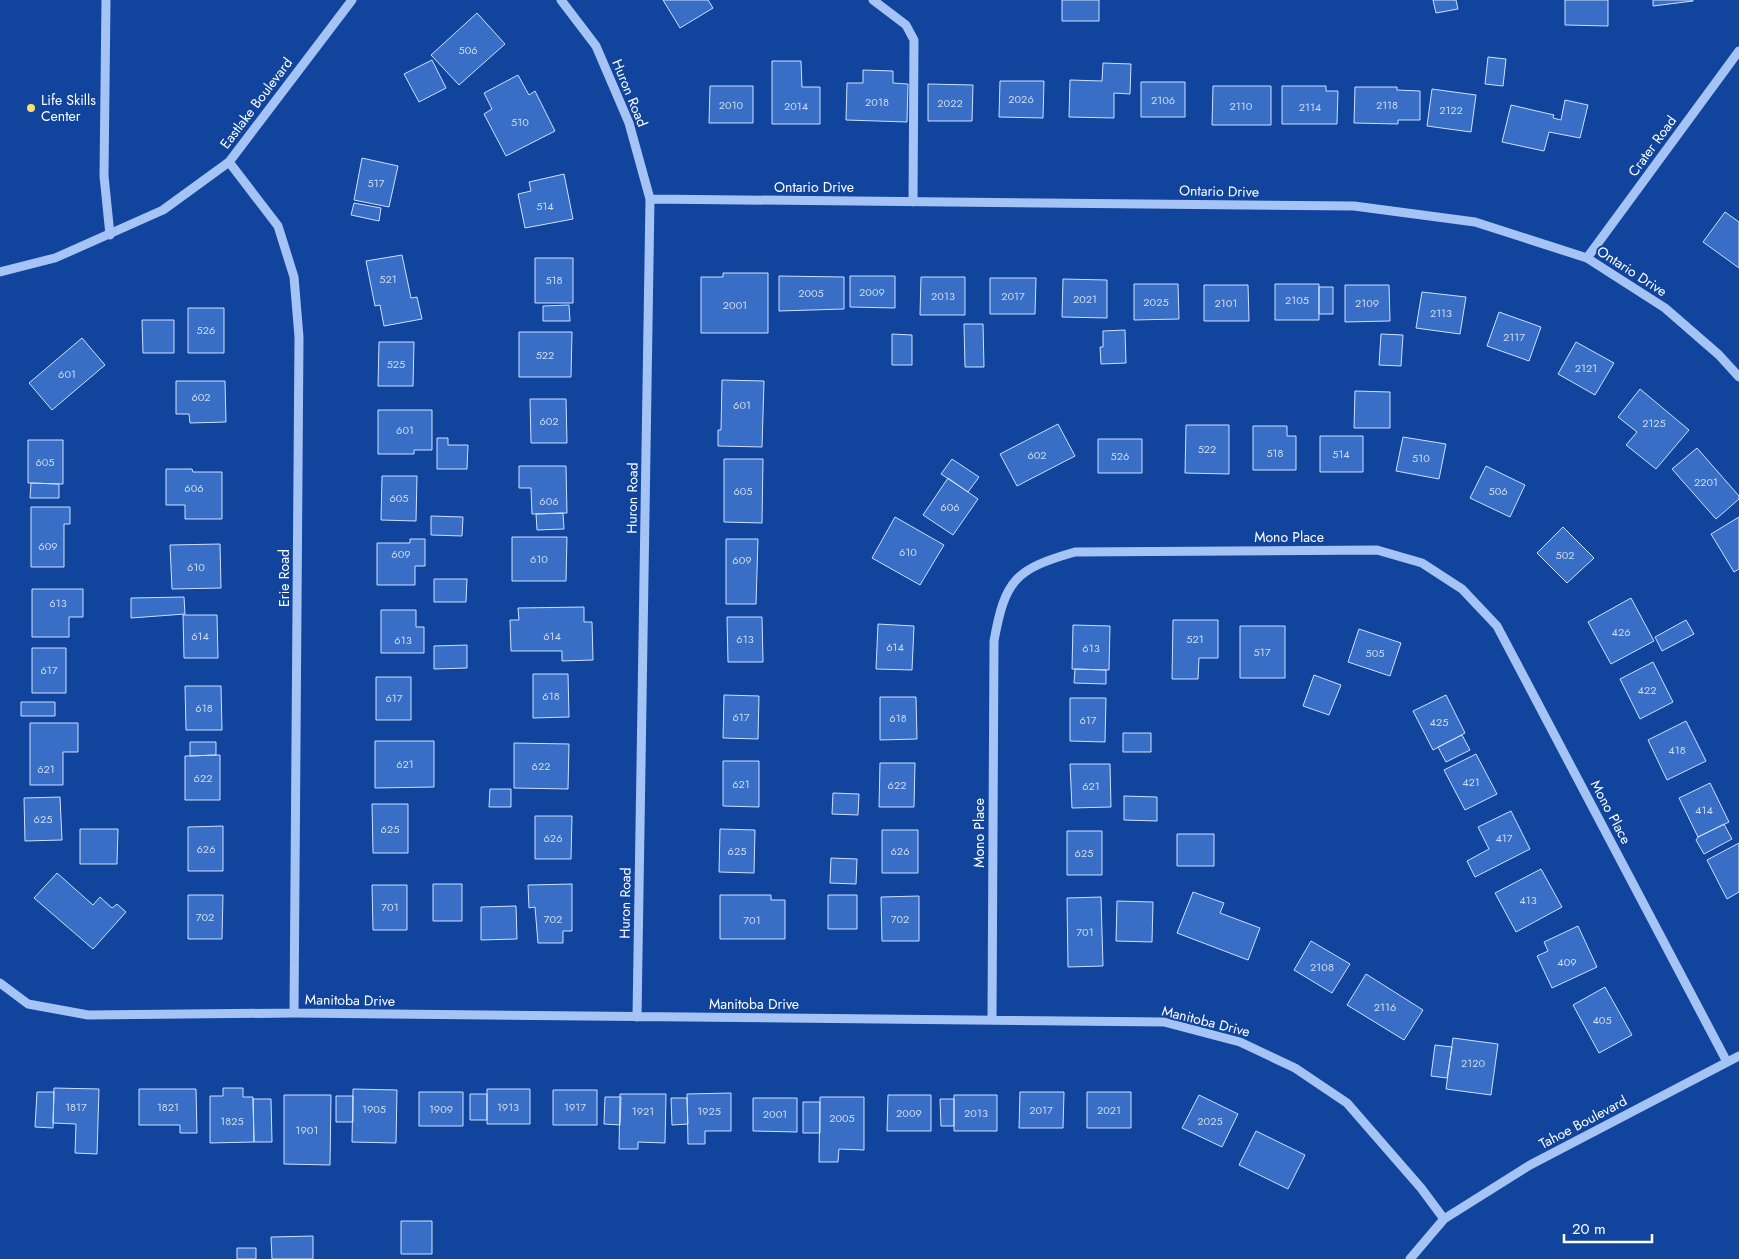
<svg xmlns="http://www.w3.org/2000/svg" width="1739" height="1259" viewBox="0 0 1739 1259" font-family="Jost,sans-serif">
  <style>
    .building { fill: #386ec5; stroke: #cee0fe }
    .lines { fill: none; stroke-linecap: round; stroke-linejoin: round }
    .minor { stroke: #a5c4f5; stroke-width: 9 }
    .poi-dot { fill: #ffde69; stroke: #10449d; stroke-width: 2 }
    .labels { text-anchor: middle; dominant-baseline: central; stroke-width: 4; stroke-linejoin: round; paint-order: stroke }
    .number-label { font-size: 11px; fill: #cddbf0 }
    .street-label { font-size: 14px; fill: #fff; stroke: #10449d }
    .poi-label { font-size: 14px; fill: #fff; stroke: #10449d; text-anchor: start }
  </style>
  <rect width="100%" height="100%" fill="#10449d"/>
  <!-- building -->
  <path class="building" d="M663,0H708L713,8L680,28Z
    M1062,0H1099V21H1062Z
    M1433,0H1456L1458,9L1436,13Z
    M1565,0H1608V26L1565,25Z
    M1653,0H1693V1L1653,6Z
    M477,13L505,44L459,85L431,55Z
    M1488,57L1506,59L1503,86L1485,84Z
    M432,60L446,88L419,102L404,74Z
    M772,61H801L802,87H820V124H772Z
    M1103,63L1131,64L1130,94L1114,93V118L1069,117L1070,80L1102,81Z
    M863,70L893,71V83L908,84L907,122L846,120L847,83H863Z
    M518,75L529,95L535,91L555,131L506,156L484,114L492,109L484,93Z
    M1000,81H1044L1043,118L999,117Z
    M1141,82H1185V117H1141Z
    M928,84L973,85L972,121H928Z
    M710,86H753V123H709Z
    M1213,86H1271V125H1212Z
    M1282,86H1326V91H1338L1337,124H1282Z
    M1355,87H1397V90L1420,91V120H1398V124L1354,123Z
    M1432,89L1476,95L1471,132L1427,126Z
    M1565,100L1588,105L1580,138L1549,132L1544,151L1502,142L1511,105L1554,115L1553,118L1561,120Z
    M362,158L398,166L389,207L354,200Z
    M564,174L573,219L525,228L518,194L531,191L529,182Z
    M354,203L381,208L379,221L351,215Z
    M1725,212L1739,222V268L1703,242Z
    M402,255L411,298L417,297L422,319L384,326L380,305L375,306L366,261Z
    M535,258H573V303H535Z
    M723,273H768V333H701V277H723Z
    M779,276L844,277V309L779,311Z
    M850,276H895V308L850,307Z
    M921,277H965V315H920Z
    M990,278H1036L1035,314H990Z
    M1063,279L1107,280V318L1062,317Z
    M1134,284H1178L1179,319L1134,320Z
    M1275,284H1319V320H1275Z
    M1204,285H1248L1249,321H1204Z
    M1345,285H1389L1390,321L1345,322Z
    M1319,287H1333V314H1319Z
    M1422,292L1466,297L1460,334L1416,328Z
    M569,305L570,321H543V306Z
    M188,308H224V353H188Z
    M1499,312L1541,327L1529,361L1487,346Z
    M142,320H174V353H143Z
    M964,324H983L984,367H965Z
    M1125,330L1126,363L1101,364L1100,347H1103V331Z
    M519,332H572L571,377H519Z
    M892,334L912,335V365H892Z
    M1381,334L1403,335L1401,366L1379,365Z
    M82,338L105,365L52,410L29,383Z
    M379,342H414L413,386H378Z
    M1576,342L1614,363L1595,395L1558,374Z
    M722,380L764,381L762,447L718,446V430H721Z
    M176,381H225L226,422L190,423L189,414H176Z
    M1640,389L1689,430L1656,469L1626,445L1637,432L1618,417Z
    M1355,391L1390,392V428H1354Z
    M530,399H566L567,443H531Z
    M378,410H432V450H414V454H378Z
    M1058,424L1075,456L1017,486L1000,454Z
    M1186,425H1229V474L1185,473Z
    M1253,426H1287V436H1296V470H1253Z
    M1320,436H1363V472H1320Z
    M1403,437L1446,444L1439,479L1396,471Z
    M437,438H448V445H468L467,469H437Z
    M1098,439H1142V473H1098Z
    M28,440H63V484L28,483Z
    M1697,448L1739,496V499L1716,519L1672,469Z
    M724,459H763L762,523L724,522Z
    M952,459L979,477L968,492L941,474Z
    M519,466H566L567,513L532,514L531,488H519Z
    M1486,466L1525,485L1510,517L1470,498Z
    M166,469H192L193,472H222V519H185V505H166Z
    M382,476H417L416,521L381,520Z
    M948,478L978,499L953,535L923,515Z
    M31,483L59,484V498H30Z
    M31,507H70V524H64V567H31Z
    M563,513L564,529L537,530L536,514Z
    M431,516L463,517L462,536L431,535Z
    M895,517L944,545L920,585L872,558Z
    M1739,517V569L1734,572L1711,534Z
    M1563,527L1594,558L1567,583L1537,553Z
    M512,537H567L566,581H512Z
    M410,539H425V566H415V585H377V543H410Z
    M726,539H758L756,604H726Z
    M220,544L221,588L172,589L170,545Z
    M434,579H467L466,602H434Z
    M32,589H83V617H69V637H32Z
    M184,597L185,614L131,618V598Z
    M1631,598L1654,641L1611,664L1588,622Z
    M584,607V622H592L593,660L562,661V651H511L510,620H519L518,608Z
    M381,610H416V627H424V653H381Z
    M183,615H217L218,658H184Z
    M727,617H762L763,662H728Z
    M1173,620H1218V658H1199L1198,679H1172Z
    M1686,620L1694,634L1662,651L1655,637Z
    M878,624L914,626L912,670L876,669Z
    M1073,625L1110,626L1109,670L1072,669Z
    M1240,626H1285V678H1240Z
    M1359,629L1401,643L1390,676L1348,662Z
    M467,645V668L434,669V646Z
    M32,648H66V693H32Z
    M1653,662L1673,702L1640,719L1620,679Z
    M1075,669L1106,670V684L1074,683Z
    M533,674H568L569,717L533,718Z
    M1314,675L1341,685L1329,715L1303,706Z
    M376,677H411V720H376Z
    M185,686H221L222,730H186Z
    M724,695L759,696L758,739L723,738Z
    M1446,695L1465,733L1433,750L1413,711Z
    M880,697H916L917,739L880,740Z
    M1070,698H1106L1105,742L1070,741Z
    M21,702H55V716H21Z
    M1686,721L1706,761L1667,780L1648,740Z
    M30,723H78V752H63V785H30Z
    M1123,733H1151V752H1123Z
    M1462,735L1470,750L1446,762L1438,747Z
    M375,741H434V787L375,788Z
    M190,742H216V755L190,756Z
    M514,743L569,744L568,789L514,788Z
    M1476,754L1497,794L1465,810L1444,770Z
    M220,755V800H185V756Z
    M723,761H759V807L723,806Z
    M880,763H915L914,807H879Z
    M1070,764H1110L1111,807L1072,808Z
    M1710,783L1729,822L1698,837L1679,798Z
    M490,789H511V807H489Z
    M833,793L859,794L858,815L832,814Z
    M1124,796L1157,797V821L1124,820Z
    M60,797L62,840L25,841L24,798Z
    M372,804H408V853H373Z
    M1511,811L1530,849L1475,877L1467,861L1489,849L1478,827Z
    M535,816H572L571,859H535Z
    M1724,824L1732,839L1704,854L1696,840L1698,837Z
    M223,826V871H188V827Z
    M80,829H118L117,864H80Z
    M720,829L755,830L754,873L719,872Z
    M882,830H918V873H882Z
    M1067,831H1102V875H1067Z
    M1177,834H1214V866H1177Z
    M1739,843V892L1727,899L1707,860Z
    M831,858L857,859L856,884L830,883Z
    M1541,869L1562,907L1516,932L1495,893Z
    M57,873L93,905L100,897L112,908L117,904L126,912L93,949L34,898Z
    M433,884H462V921H433Z
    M572,884V931H563V943H538L535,907L529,908L528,885Z
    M372,885H407V930H373Z
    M1193,892L1224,903L1220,913L1260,928L1248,960L1177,933Z
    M188,895H223L222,939H188Z
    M720,895H771V900H785V939H720Z
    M828,895H857V929H828Z
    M919,896V941H882L881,897Z
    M1101,897L1103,966L1068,967L1067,898Z
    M1117,901L1153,902L1152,942L1116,941Z
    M516,906L517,939L481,940V907Z
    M1578,926L1597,967L1552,988L1537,956L1548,951L1544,942Z
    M1311,941L1350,964L1332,993L1294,970Z
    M1366,974L1423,1010L1404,1040L1347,1005Z
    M1605,987L1632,1035L1599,1053L1573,1005Z
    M1453,1038L1498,1044L1491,1095L1446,1089Z
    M1435,1045L1452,1047L1447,1078L1431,1076Z
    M54,1088L99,1089L97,1154L75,1153L76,1124L53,1123Z
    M223,1088H243V1097H253L254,1142L210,1143V1096H223Z
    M139,1089H196L197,1133H180V1125H139Z
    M353,1089L397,1090L396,1143L352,1142Z
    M487,1089H530V1124H487Z
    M553,1090H597V1125H553Z
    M37,1092H54L53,1128L35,1127Z
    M419,1092H463V1126H419Z
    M1020,1092H1064L1063,1128H1019Z
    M1087,1092H1131V1128H1087Z
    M731,1093V1131H705V1144H688L687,1094Z
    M470,1094H487V1120H470Z
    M620,1094H666L665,1143L638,1142V1149H619Z
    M284,1095H331L330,1165L284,1164Z
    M888,1095H931V1131H887Z
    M954,1095H997V1131H954Z
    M1199,1095L1238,1114L1222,1147L1182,1128Z
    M336,1096H353V1122H336Z
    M605,1097H621L620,1125L604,1124Z
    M820,1097H864V1150L839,1149L838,1162H819Z
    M671,1098H687L688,1124L672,1125Z
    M753,1098H797V1132L753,1131Z
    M253,1099H271L272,1142H254Z
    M940,1099H954V1126H941Z
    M803,1102H820V1133H803Z
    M1256,1131L1305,1155L1288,1189L1239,1165Z
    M401,1221H432V1254H401Z
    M313,1236V1259H272L271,1237Z
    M237,1248H256V1259H237Z"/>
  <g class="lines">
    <!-- minor -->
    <path class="minor" d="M106,0L104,176L110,235
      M561,0L596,46L629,123L650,199L637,1017
      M873,0L906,25L914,40L913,202
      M229,162L278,226L294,277L299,337L294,1013
      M650,199L1354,206L1475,222L1587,258L1665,308L1719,355L1739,377
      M1587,258L1739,51
      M0,272L55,258L163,210L229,162L352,0
      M0,983L28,1004L88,1015L294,1013L1164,1022L1240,1042L1295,1068L1347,1103L1421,1188L1444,1219
      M992,1019L994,641C1005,580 1015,569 1075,552L1377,550L1422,563L1462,589L1497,626L1727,1062
      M1410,1259L1444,1219L1530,1165L1739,1056"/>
  </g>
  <!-- markers -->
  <circle class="poi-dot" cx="31" cy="108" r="5"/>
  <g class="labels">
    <!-- number labels -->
    <g class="number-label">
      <text x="468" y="50">506</text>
      <text x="1021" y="99">2026</text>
      <text x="1163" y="100">2106</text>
      <text x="877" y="102">2018</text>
      <text x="950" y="103">2022</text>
      <text x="731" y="105">2010</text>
      <text x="1387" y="105">2118</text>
      <text x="796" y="106">2014</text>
      <text x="1241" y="106">2110</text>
      <text x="1310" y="107">2114</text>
      <text x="1451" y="110">2122</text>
      <text x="520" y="122">510</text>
      <text x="376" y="183">517</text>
      <text x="545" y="206">514</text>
      <text x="388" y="279">521</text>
      <text x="554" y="280">518</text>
      <text x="872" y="292">2009</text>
      <text x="811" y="293">2005</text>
      <text x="943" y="296">2013</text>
      <text x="1013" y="296">2017</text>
      <text x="1085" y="299">2021</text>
      <text x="1297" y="300">2105</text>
      <text x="1156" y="302">2025</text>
      <text x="1226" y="303">2101</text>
      <text x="1367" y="303">2109</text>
      <text x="735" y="305">2001</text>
      <text x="1441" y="313">2113</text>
      <text x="206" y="330">526</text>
      <text x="1514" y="337">2117</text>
      <text x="545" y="355">522</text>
      <text x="396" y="364">525</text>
      <text x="1586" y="368">2121</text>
      <text x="67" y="374">601</text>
      <text x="201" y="397">602</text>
      <text x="742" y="405">601</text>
      <text x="549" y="421">602</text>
      <text x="1654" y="423">2125</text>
      <text x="405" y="430">601</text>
      <text x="1207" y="449">522</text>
      <text x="1275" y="453">518</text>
      <text x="1341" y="454">514</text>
      <text x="1037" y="455">602</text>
      <text x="1120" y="456">526</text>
      <text x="1421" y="458">510</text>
      <text x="45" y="462">605</text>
      <text x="1706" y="482">2201</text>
      <text x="194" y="488">606</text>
      <text x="743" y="491">605</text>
      <text x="1498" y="491">506</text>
      <text x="399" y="498">605</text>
      <text x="549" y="501">606</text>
      <text x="950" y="507">606</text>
      <text x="48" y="546">609</text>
      <text x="908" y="552">610</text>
      <text x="401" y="554">609</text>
      <text x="1565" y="555">502</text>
      <text x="539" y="559">610</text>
      <text x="742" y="560">609</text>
      <text x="196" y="567">610</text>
      <text x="58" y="603">613</text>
      <text x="1621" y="632">426</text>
      <text x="200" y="636">614</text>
      <text x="552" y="636">614</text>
      <text x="745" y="639">613</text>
      <text x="1195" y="639">521</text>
      <text x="403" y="640">613</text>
      <text x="895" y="647">614</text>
      <text x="1091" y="648">613</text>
      <text x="1262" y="652">517</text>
      <text x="1375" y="653">505</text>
      <text x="49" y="670">617</text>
      <text x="1647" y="690">422</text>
      <text x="551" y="696">618</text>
      <text x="394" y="698">617</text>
      <text x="204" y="708">618</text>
      <text x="741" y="717">617</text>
      <text x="898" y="718">618</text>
      <text x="1088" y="720">617</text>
      <text x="1439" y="722">425</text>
      <text x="1677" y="750">418</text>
      <text x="405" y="764">621</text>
      <text x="541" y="766">622</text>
      <text x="46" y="769">621</text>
      <text x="203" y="778">622</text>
      <text x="1471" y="782">421</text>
      <text x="741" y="784">621</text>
      <text x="897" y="785">622</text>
      <text x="1091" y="786">621</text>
      <text x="1704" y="810">414</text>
      <text x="43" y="819">625</text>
      <text x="390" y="829">625</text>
      <text x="553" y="838">626</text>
      <text x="1504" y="838">417</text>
      <text x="206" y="849">626</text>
      <text x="737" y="851">625</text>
      <text x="900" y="851">626</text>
      <text x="1084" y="853">625</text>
      <text x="1528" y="900">413</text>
      <text x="390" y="907">701</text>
      <text x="205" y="917">702</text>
      <text x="553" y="919">702</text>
      <text x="900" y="919">702</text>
      <text x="752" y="920">701</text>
      <text x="1085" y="932">701</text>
      <text x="1567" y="962">409</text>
      <text x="1322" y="967">2108</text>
      <text x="1385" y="1007">2116</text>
      <text x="1602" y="1020">405</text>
      <text x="1473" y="1063">2120</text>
      <text x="76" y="1107">1817</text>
      <text x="168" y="1107">1821</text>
      <text x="508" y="1107">1913</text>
      <text x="575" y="1107">1917</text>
      <text x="374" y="1109">1905</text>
      <text x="441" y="1109">1909</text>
      <text x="1041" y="1110">2017</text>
      <text x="1109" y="1110">2021</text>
      <text x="643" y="1111">1921</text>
      <text x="709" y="1111">1925</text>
      <text x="909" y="1113">2009</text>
      <text x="976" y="1113">2013</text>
      <text x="775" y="1114">2001</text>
      <text x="842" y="1118">2005</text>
      <text x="232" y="1121">1825</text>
      <text x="1210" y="1121">2025</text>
      <text x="307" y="1130">1901</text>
    </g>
    <!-- street labels -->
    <g class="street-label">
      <text transform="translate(630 93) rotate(68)">Huron Road</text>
      <text transform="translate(256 103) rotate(-53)">Eastlake Boulevard</text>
      <text transform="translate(1652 146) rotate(-54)">Crater Road</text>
      <text x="814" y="187">Ontario Drive</text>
      <text transform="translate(1219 191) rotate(1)">Ontario Drive</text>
      <text transform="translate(1632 271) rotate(33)">Ontario Drive</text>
      <text transform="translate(632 498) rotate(-89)">Huron Road</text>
      <text x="1289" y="537">Mono Place</text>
      <text transform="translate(284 578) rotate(-90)">Erie Road</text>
      <text transform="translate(1611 812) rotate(62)">Mono Place</text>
      <text transform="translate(979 833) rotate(-90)">Mono Place</text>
      <text transform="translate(625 903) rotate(-89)">Huron Road</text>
      <text transform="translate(350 1000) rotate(1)">Manitoba Drive</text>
      <text x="754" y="1004">Manitoba Drive</text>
      <text transform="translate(1206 1021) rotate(14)">Manitoba Drive</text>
      <text transform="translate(1583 1122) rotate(-28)">Tahoe Boulevard</text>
    </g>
    <!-- poi labels -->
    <g class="poi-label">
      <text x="41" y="100">Life Skills<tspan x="41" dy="16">Center</tspan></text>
    </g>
  </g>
  <!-- scale -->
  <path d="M1564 1234v8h88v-8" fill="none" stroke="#ffffff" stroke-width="2.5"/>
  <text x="1572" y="1234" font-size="15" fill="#ffffff" stroke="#10449d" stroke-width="4" paint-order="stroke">20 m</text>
</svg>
